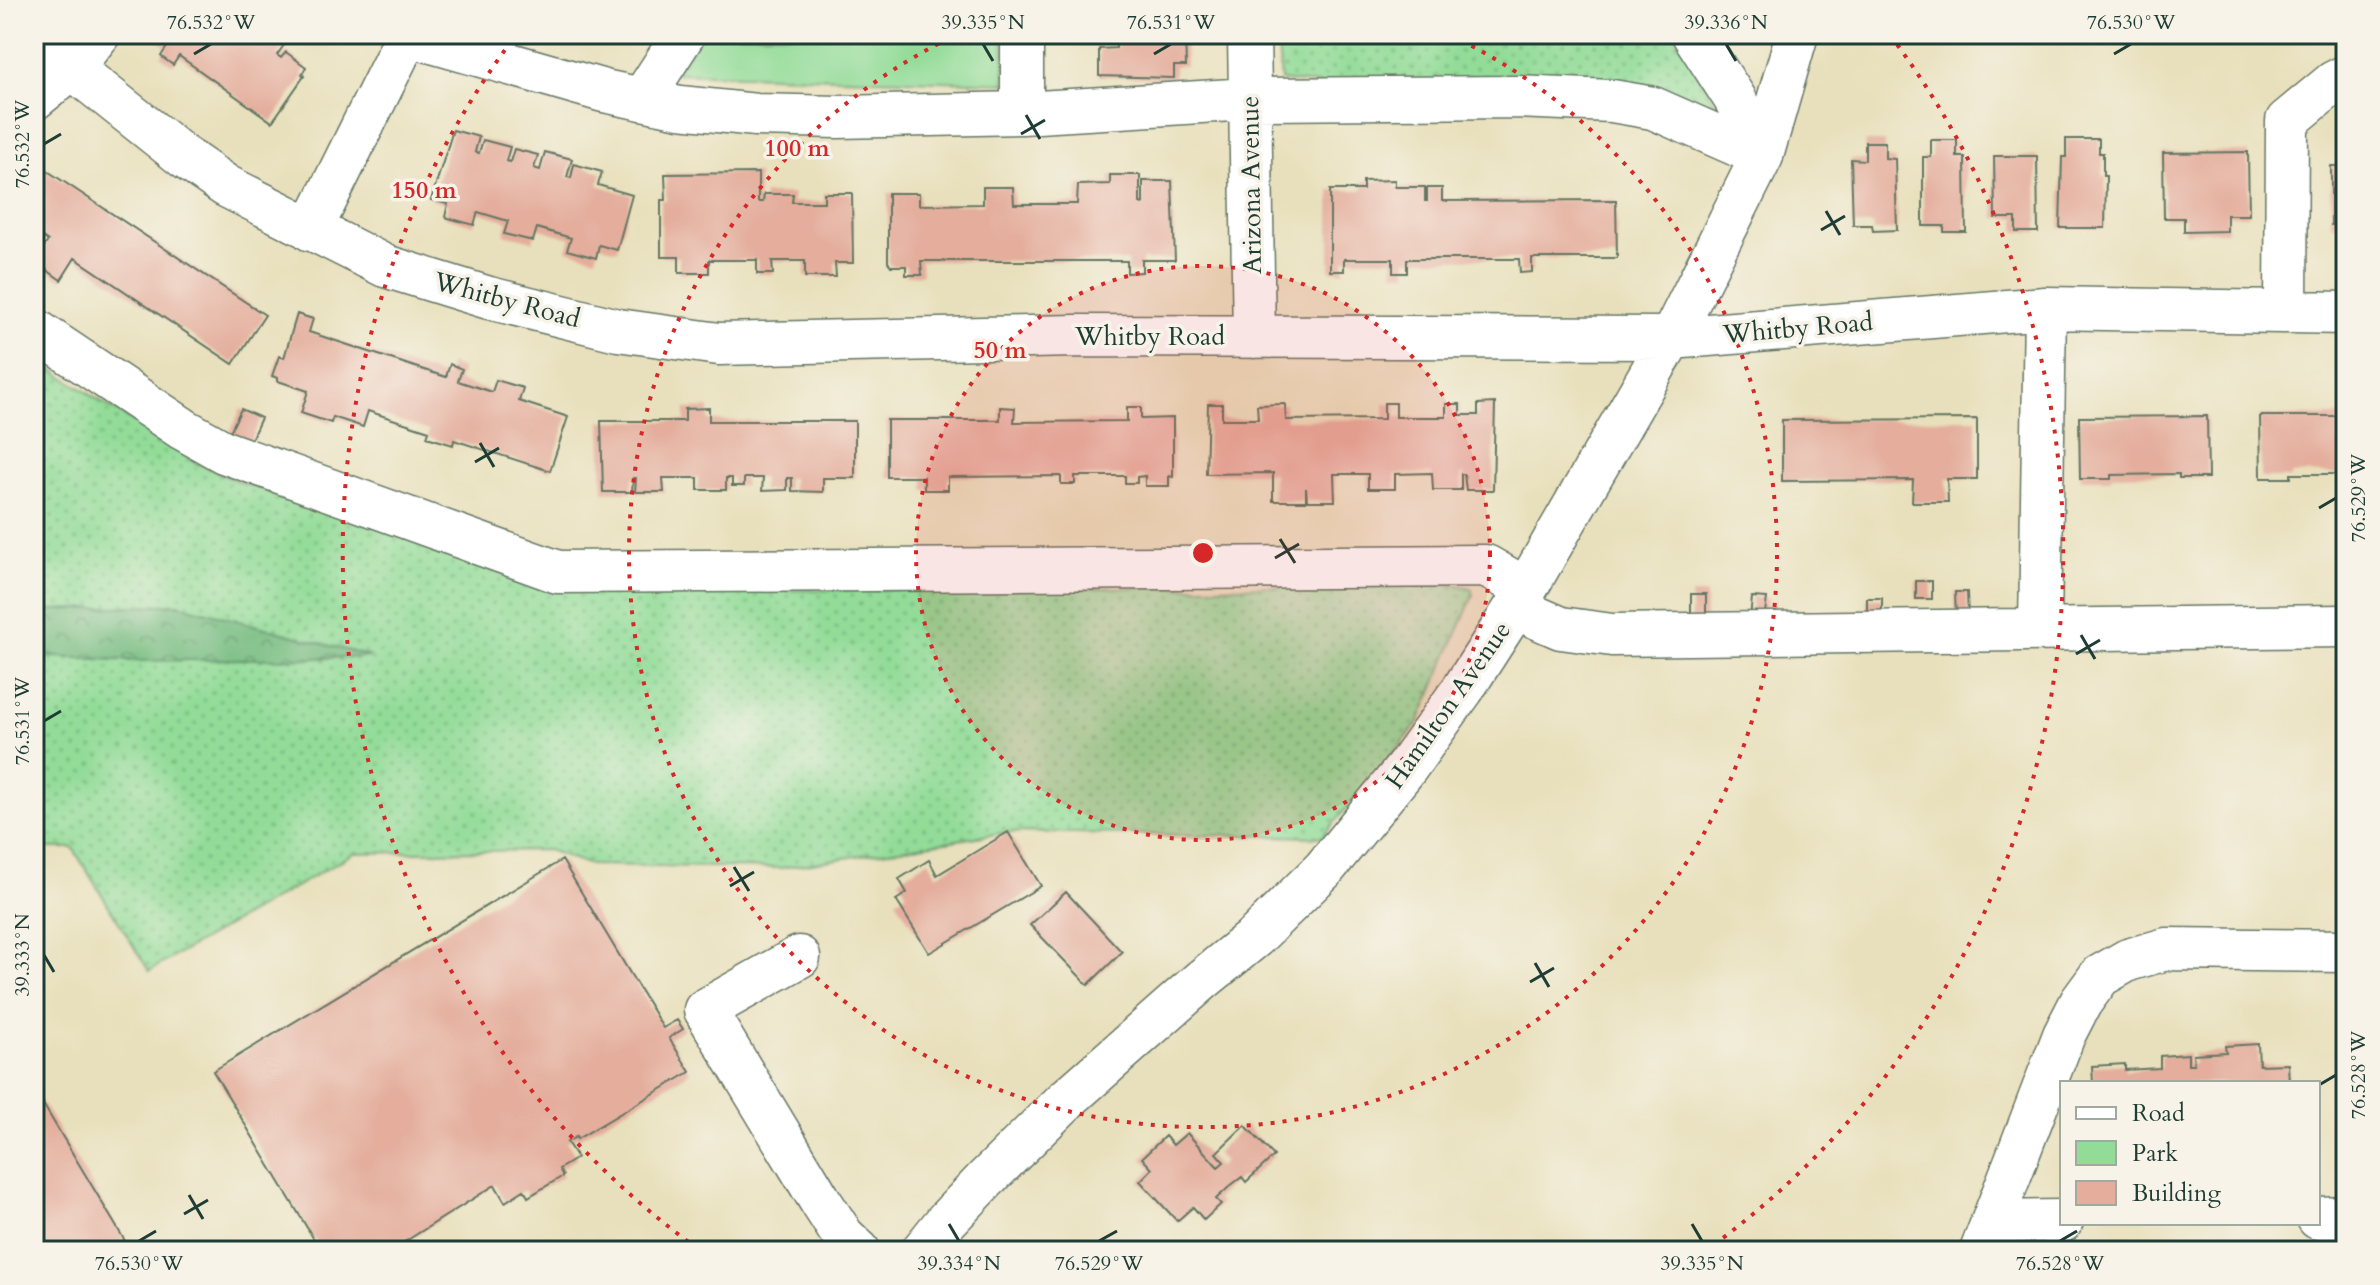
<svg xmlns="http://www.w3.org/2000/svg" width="2380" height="1285" viewBox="0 0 2380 1285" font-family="Cardo,serif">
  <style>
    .grass { fill: url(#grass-dots); stroke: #588c66; stroke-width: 2 }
    .forest { fill: url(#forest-crowns); stroke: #4a7c5a; stroke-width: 2 }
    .green { fill: #92dc98; stroke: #588c66; stroke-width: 2 }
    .building { fill: #e4ad9c }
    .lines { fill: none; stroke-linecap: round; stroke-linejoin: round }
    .minor-casing { stroke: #657664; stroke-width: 45 }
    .minor { stroke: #fff; stroke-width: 42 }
    .ticks { fill: none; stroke: #1f3d34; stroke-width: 3 }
    .ring { fill: none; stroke: #d62828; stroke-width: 4; stroke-dasharray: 4 8 }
    .labels { text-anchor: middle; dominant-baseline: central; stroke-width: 7; stroke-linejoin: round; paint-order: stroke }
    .street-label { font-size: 26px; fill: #1f3d34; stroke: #f7f3e8 }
    .centre { fill: #d62828; stroke: #f7f3e8; stroke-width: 4 }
    .ring-label { font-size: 24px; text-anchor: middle; font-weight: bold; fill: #d62828; stroke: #f7f3e8; stroke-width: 7; stroke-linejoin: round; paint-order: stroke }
    .neatline { fill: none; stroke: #1f3d34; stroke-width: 3 }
    .ticks-label { font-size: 20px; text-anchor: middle; fill: #1f3d34 }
  </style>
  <defs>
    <pattern id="grass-dots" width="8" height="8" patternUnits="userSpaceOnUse" patternTransform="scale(2)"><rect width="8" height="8" fill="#92dc98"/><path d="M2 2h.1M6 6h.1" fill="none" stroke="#77b47d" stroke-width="1.8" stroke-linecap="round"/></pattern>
    <pattern id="forest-crowns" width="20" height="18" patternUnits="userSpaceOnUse" patternTransform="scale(2)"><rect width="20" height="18" fill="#75bc80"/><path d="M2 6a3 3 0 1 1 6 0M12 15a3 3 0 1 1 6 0" fill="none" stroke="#5f9a6a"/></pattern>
  </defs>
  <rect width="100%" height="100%" fill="#f7f3e8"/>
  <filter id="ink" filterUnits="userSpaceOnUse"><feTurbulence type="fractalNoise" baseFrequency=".0125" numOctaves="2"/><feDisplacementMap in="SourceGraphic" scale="16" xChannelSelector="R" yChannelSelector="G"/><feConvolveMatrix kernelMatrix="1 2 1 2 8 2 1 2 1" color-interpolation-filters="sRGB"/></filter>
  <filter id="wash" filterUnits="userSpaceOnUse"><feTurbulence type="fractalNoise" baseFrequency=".006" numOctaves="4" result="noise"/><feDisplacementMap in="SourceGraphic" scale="32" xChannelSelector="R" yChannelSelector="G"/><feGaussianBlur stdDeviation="1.8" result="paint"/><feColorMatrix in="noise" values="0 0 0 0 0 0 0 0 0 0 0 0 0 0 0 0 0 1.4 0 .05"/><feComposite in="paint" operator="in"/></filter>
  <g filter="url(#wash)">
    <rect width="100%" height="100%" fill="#e8e0bc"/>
    <!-- grass -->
    <path class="grass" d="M1277,34H1674L1724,117L1281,81Z
      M34,358L195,462L242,483L593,592L1459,585L1471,588L1473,596L1418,724L1322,837L1008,832L781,868L590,865L548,850L354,853L149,971L73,848H34V656L142,661L178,604L34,611Z"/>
    <!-- forest -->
    <path class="forest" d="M178,604L371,657L142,661L34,656V611Z"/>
    <!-- green -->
    <path class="green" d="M701,34H1003L1005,83L675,73Z"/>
    <g id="blocks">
      <!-- building -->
      <path class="building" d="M149,34H248L254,38L257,34H283L289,38L277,55L281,58L286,52L306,67L302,74L304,76L272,122L179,56L173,65L163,58L161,56L167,47Z
        M1116,34H1185L1186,66H1174V78L1099,76V49L1116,48Z
        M453,130L479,137L475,152L479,153L483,140L510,147L506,161L510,162L514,149L538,155L534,168L540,170L545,152L572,159L567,177L571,178L574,164L602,172L598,185L632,195L617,250L599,245L596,258L567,250L571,238L537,228L533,241L504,234L508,221L478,212L474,225L445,217L448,204L431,200Z
        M2066,139H2099V153H2103V176H2106L2105,228H2060L2062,157H2066Z
        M1931,140H1957V157H1965L1966,232H1944V226H1923V157H1931Z
        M1865,142H1885V158L1895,159L1897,230L1873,231L1872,225H1853L1851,159L1865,160Z
        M2248,152L2249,215H2227V231L2184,232V218H2164L2163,153Z
        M1994,156H2037L2038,232H2016V218H1995Z
        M34,162L265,315L233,364L75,258L61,280L34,261L48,241L34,231Z
        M2331,166H2346V225H2331Z
        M758,173V202H763L764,194H793L792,202H824V193H852L853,263H835L836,277H805V261H772L773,274H757V260H709V273H679V257H661V200H666L665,174Z
        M1110,175H1140V203L1143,204V181H1172L1175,260H1142V272L1127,273V261H921L922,275H906V266H891L888,262V193H919V205L983,204V187H1013L1014,204H1077L1078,185L1110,184Z
        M1395,180V187H1425V201H1427V188H1442V201L1616,200L1617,258H1532V272L1520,273L1519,259H1407V273H1393V259H1344V271H1330V190H1363V181Z
        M297,314L313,319L309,332L415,367L446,377L450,364L462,369L458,381L492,392L496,380L523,388L519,401L568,417L550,471L454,440L453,445L427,437L429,431L368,411L363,427L333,417L331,423L301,413L308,391L278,381V378L272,376L279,356L284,358Z
        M1384,403H1396V417H1446V404H1460V415H1478V404L1495,403L1493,490H1466L1464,474H1461V490H1433L1432,473L1395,474V489H1368V474H1334L1335,501H1307L1306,488V501H1273V473L1206,474L1208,404H1222V419H1258L1257,405L1285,404L1286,420L1384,419Z
        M1000,407L1015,408L1014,422L1127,421V407H1141V419L1173,418V477L1169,476V486H1145V476L1137,477V483H1125V476H1075V484H1061V476L948,477V490H924V477H887V420H1000Z
        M709,408V421H855V478H823V492L792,491V478H787V490L762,491L763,478H744V486H732V478H726V490H698V478H663L664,492H635L636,478H633L632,492H603L601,421H685V409Z
        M241,409L261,418L248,446L228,436Z
        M2207,416L2208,478H2179V474L2111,475V479H2080L2079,417Z
        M2260,416H2346V474H2291V478H2261Z
        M1977,419V479H1947L1948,502H1912L1913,480L1782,481V420Z
        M1916,581H1932V599H1916Z
        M1955,592H1967L1968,617H1956Z
        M1691,594H1706V621H1691Z
        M1752,597L1767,598L1764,621L1750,620Z
        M1867,598H1882V618L1867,617Z
        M1008,832L1041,886L929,953L896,900L907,893L899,879L929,860L937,875Z
        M562,860L663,1028L677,1020L683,1029L669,1038L690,1072L577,1139L576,1137L567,1142L577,1158L559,1169L563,1176L528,1197L524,1190L505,1202L495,1185L390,1251H321L213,1071Z
        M1066,892L1122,952L1088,985L1030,925Z
        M2258,1044L2259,1065L2288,1064L2289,1083H2093L2092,1066L2125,1064V1070L2160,1068V1056L2188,1054V1064H2194L2193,1054L2226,1052L2225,1046Z
        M2339,1065H2346V1124H2341Z
        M34,1089L131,1251H34Z
        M1245,1125L1274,1156L1246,1182L1242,1177L1230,1186L1216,1199L1221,1204L1204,1220L1193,1207L1177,1221L1140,1181L1152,1169L1142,1158L1165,1136L1173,1145L1187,1133L1218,1167L1224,1162L1216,1153Z"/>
    </g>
  </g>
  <g filter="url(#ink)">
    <use href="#blocks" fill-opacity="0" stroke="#657664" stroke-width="2"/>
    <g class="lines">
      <!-- minor casing -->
      <g class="minor-casing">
        <path id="minor" d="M35,34L72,68L184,157L226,186L385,266L489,298L618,330L719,344L1076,336L1671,338L2045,308L2346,313
          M1249,34L1254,337
          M1693,34L1735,99L1762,156
          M408,35L604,91L680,107L756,115L838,117L1022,113L1249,99L1516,97L1612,101L1653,108L1762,156
          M34,99L72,68L99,34
          M642,99L684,34
          M1022,113V34
          M311,230L408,34
          M2286,312L2287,121L2334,82L2346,76
          M34,329L183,429L224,452L558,572L1486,566L1526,589
          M1515,608L1561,628L1612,635L2346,626
          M2040,629L2045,308
          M799,957L705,1010L821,1202L843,1236L859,1251
          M2318,1218L2346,1217
          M1994,1222L2062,1221
          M922,1251L947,1220L986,1179L1067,1099L1202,980L1255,937L1324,869L1407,767L1463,689L1515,608L1671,338L1762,156L1797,34
          M1981,1251L2064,1035L2081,1002L2100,976L2128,960L2166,949L2346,951"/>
      </g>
      <!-- minor -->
      <use href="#minor" class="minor"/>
    </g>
  </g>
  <!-- ticks -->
  <path class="ticks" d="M983,44L993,61M1726,44L1736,61M194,54L211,44M1154,54L1171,44M2114,54L2131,44M1026,115L1040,139M1021,134L1045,120M44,144L61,134M1826,211L1840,235M1821,230L1845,216M480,443L494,467M475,462L499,448M2319,508L2336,498M1280,539L1295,563M1275,558L1299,544M2081,635L2095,659M2076,654L2100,640M44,721L61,711M734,867L749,891M730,886L754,872M44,955L54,972M1535,963L1549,987M1530,982L1554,968M2319,1085L2336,1075M189,1195L203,1219M184,1214L208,1200M949,1224L959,1241M1692,1224L1702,1241M139,1241L156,1231M1099,1241L1117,1231M2060,1241L2077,1231"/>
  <!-- distance rings -->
  <circle cx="1203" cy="553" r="287" fill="#d62828" fill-opacity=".12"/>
  <g class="ring">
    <circle cx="1203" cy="553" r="287"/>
    <path d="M1450 35A574 574 0 1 1 956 35"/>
    <path d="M698 1249A860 860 0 0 1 516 35M1890 35A860 860 0 0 1 1708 1249"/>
  </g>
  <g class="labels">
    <!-- street labels -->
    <g class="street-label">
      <text transform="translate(1251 185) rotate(-91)">Arizona Avenue</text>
      <text transform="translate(507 300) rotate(15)">Whitby Road</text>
      <text transform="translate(1798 328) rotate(-5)">Whitby Road</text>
      <text x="1150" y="336">Whitby Road</text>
      <text transform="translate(1448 705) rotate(-55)">Hamilton Avenue</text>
    </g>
  </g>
  <circle cx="1203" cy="553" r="12" class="centre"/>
  <g class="ring-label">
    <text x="797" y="156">100 m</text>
    <text x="424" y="198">150 m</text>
    <text x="1000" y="358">50 m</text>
  </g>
  <!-- margin -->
  <rect width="2380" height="1285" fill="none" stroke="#f7f3e8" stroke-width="88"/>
  <!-- legend -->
  <rect x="2060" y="1081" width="260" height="144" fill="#f7f3e8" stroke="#a1aaa0" stroke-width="2"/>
  <rect x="2076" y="1107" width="40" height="12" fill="#ffffff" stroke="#a1aaa0" stroke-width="2"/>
  <text x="2132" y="1121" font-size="24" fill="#1f3d34">Road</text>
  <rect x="2076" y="1141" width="40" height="24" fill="#92dc98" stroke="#a1aaa0" stroke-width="2"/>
  <text x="2132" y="1161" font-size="24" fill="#1f3d34">Park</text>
  <rect x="2076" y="1181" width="40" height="24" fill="#e4ad9c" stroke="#a1aaa0" stroke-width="2"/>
  <text x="2132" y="1201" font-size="24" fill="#1f3d34">Building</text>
  <rect x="44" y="44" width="2292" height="1197" class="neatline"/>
  <g class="ticks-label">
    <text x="211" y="29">76.532°W</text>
    <text x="983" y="29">39.335°N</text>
    <text x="1171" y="29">76.531°W</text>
    <text x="1726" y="29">39.336°N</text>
    <text x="2131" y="29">76.530°W</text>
    <text transform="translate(22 144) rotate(-90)" y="7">76.532°W</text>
    <text transform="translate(2358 498) rotate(-90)" y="7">76.529°W</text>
    <text transform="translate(22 721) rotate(-90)" y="7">76.531°W</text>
    <text transform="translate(22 955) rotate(-90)" y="7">39.333°N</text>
    <text transform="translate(2358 1075) rotate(-90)" y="7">76.528°W</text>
    <text x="139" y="1270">76.530°W</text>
    <text x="959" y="1270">39.334°N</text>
    <text x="1099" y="1270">76.529°W</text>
    <text x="1702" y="1270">39.335°N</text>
    <text x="2060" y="1270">76.528°W</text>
  </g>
</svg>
